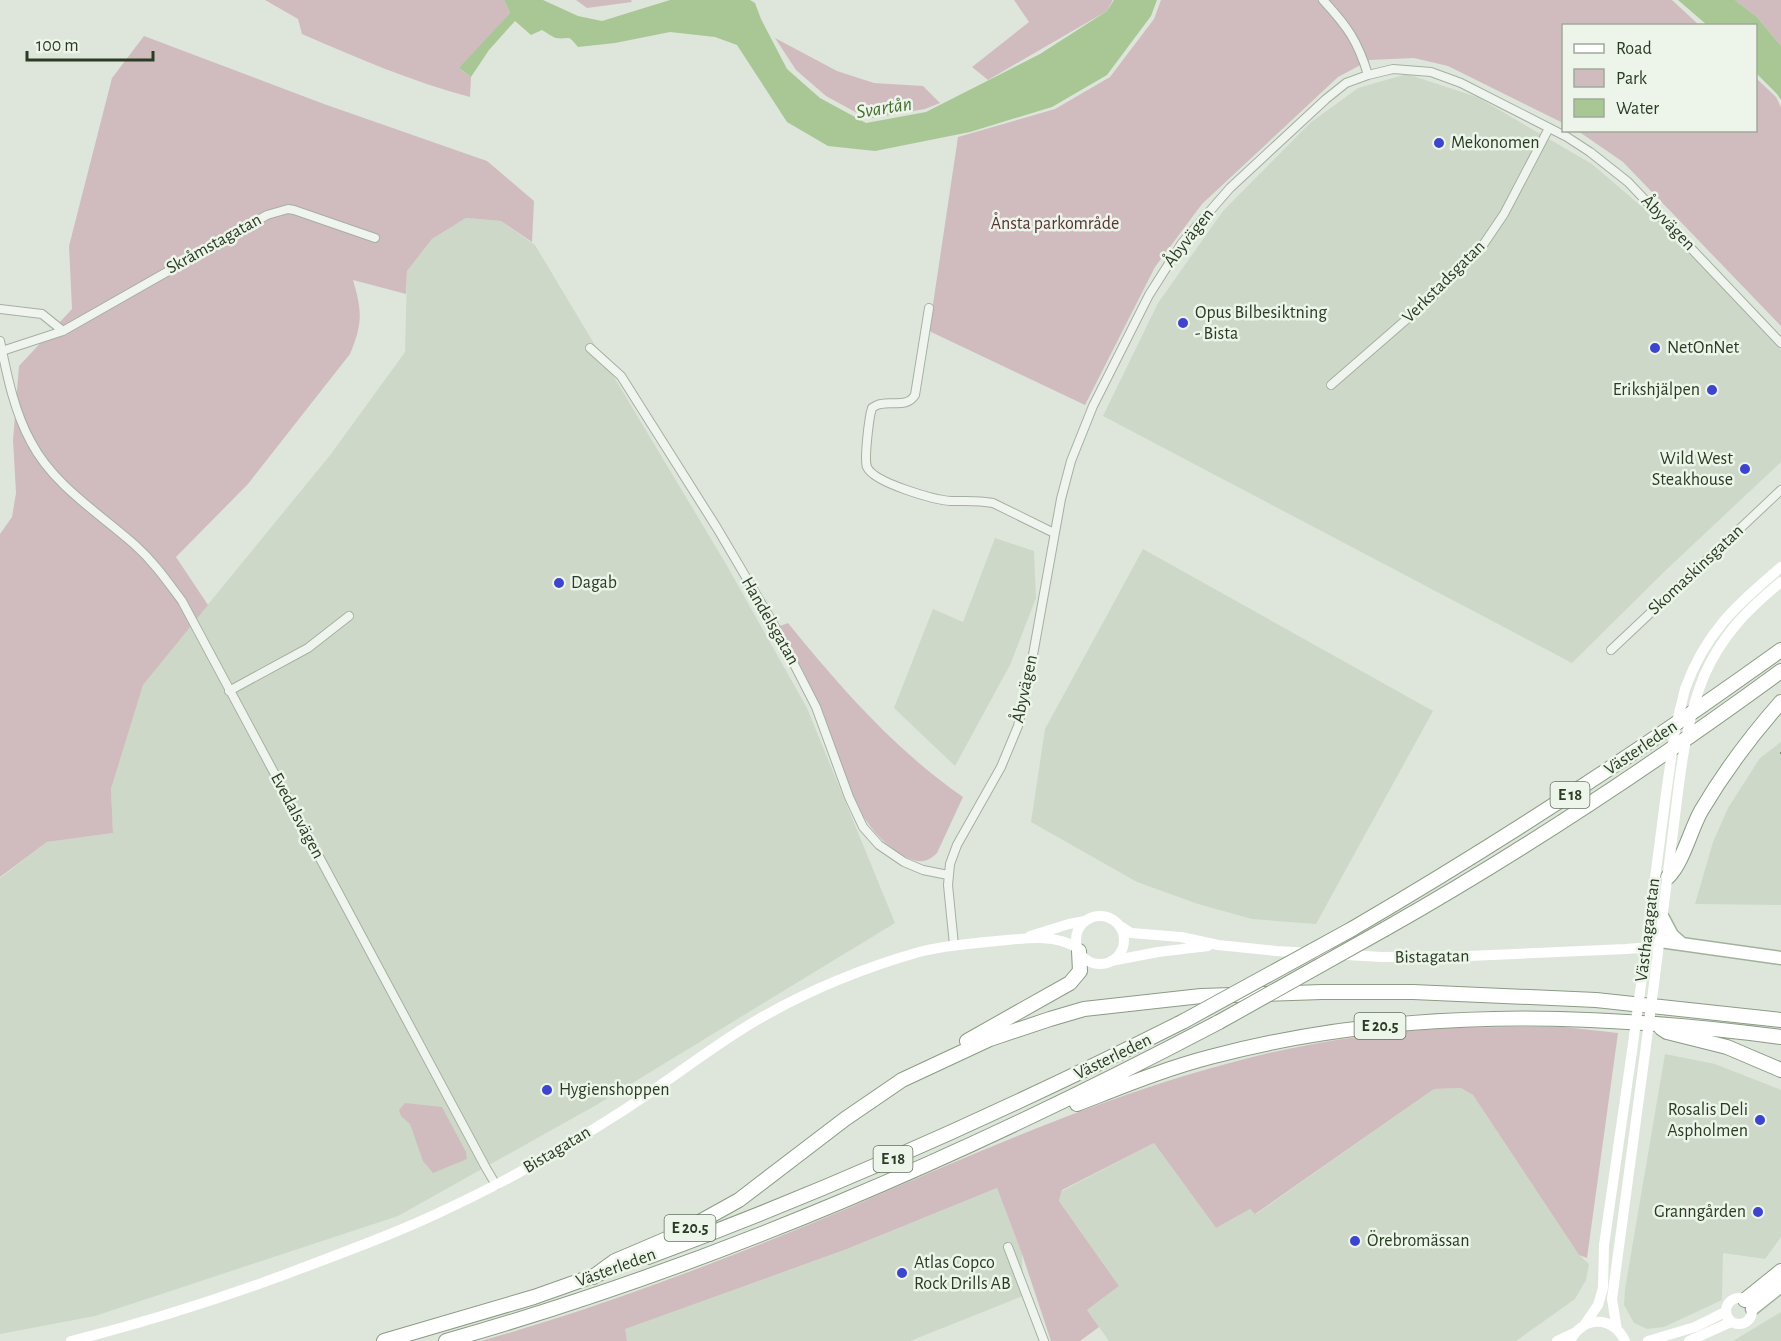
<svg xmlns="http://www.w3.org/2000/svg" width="1781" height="1341" viewBox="0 0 1781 1341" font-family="'Alegreya Sans',sans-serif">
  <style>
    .built { fill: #cdd8c9 }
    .green { fill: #d0bcbf }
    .water { fill: #a8c795 }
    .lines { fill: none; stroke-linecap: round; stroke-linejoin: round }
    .street-casing { stroke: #a5b0a1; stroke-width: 10 }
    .primary-casing { stroke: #a1b29b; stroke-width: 15 }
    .highway-casing { stroke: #8a9c83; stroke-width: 16 }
    .street { stroke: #eff4ee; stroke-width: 8 }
    .secondary { stroke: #fff; stroke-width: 10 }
    .primary { stroke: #fff; stroke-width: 12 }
    .highway { stroke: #fff; stroke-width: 14 }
    .rail { stroke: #7c8f75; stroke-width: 2; stroke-dasharray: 3 6; stroke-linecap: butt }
    .highway-bridge-casing { stroke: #8a9c83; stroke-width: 16; stroke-linecap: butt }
    .secondary-bridge { stroke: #fff; stroke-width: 10 }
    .highway-bridge { stroke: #fff; stroke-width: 14 }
    .poi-dot { fill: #3d44ce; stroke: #edf4ea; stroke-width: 2 }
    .labels { text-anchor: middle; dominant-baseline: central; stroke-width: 5; stroke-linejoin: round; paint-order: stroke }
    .shield { fill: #edf4ea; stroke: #657360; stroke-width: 1.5 }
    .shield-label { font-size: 16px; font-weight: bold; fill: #2b3c25 }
    .poi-label { font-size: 18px; fill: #2b3c25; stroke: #edf4ea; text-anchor: start }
    .street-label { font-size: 18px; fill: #2b3c25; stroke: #edf4ea }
    .park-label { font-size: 18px; fill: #583336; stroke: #edf4ea }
    .water-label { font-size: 20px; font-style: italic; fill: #467030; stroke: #edf4ea }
  </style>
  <rect width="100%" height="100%" fill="#dee6db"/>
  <!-- built -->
  <path class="built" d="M1407,74L1477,97L1592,164L1662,224L1781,350V462L1665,571L1572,663L1103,416L1158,303L1223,211L1310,123L1358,88Z
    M466,218L501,221L535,245L726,564L807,708L895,923L598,1104L398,1216L95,1316L0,1334V878L47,842L113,833L111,789L143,684L331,454L405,352L407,271L432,239Z
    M995,538L1034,551L1036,598L1010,665L955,766L894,708L933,609L963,622Z
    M1143,549L1433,711L1316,924L1252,919L1198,904L1137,882L1031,822L1045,729Z
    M1781,742V905L1695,904L1713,842L1728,808L1760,758Z
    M1665,1054L1715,1064L1781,1090V1237L1765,1259L1723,1253L1722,1300L1664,1327L1647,1329L1634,1323L1624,1305L1625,1289Z
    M1461,1088L1473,1095L1579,1255L1589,1264L1586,1280L1575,1299L1516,1341H1109L1087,1310L1119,1286L1059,1201L1062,1191L1154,1143L1216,1228L1250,1209L1256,1214L1434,1089Z
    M997,1188L1022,1254L1023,1296L910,1341H627L624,1329L847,1249Z
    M1781,1312V1341H1733Z"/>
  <!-- green -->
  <path class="green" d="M265,0H504L510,13L460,69L471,77L470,97C413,82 357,58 302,34L298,19Z
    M576,0H631L632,2L587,8Z
    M1014,0H1113L1107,11L988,80L972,67L1029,22Z
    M1161,0H1672L1699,25L1564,26L1563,123L1448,66L1414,58L1370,60L1338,77L1202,204L1155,267L1085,405L929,331L958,137L1055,109L1110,77L1154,19Z
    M1735,0H1781V46L1757,17Z
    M144,36L324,104L487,161L534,201L532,242L501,221L466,218L432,239L407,271L406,294L353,280C362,311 363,323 350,354L248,484L176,557L208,605L143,685L111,789L113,833L47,842L0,877V534L12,517L16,493L13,440L19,366L72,309L69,246L112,78Z
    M775,38L837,71L874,83L923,86L940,103L925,109L868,119L826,96L796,70Z
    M1756,78L1776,97L1781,107V326L1623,162L1578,131L1756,130Z
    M788,623C840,687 895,750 963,797L937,853C926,864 917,863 904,856C849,824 843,763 820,708C809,680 793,653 780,626Z
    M1564,1027L1618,1033L1587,1258L1579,1255L1473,1095L1461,1088L1434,1089L1255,1214L1250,1209L1216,1228L1154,1143L1062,1190L1059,1201L1119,1286L1087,1310L1099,1327L1080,1341H1051L1022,1254L997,1188L847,1249L625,1329L627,1341H481C605,1306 727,1259 846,1209C976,1153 1104,1095 1241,1060C1308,1042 1386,1031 1455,1028C1491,1027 1528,1027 1564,1027Z
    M405,1103L442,1107L466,1152L467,1159L433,1173L423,1161L410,1124L401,1116L399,1110Z"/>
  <!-- water -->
  <path class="water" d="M504,0H543L578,16L602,21L670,0H750L755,3L761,19L787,69L820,98L866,123L926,112L1040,54L1107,11L1114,0H1157L1151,16L1107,75L1052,107L970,132L875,151L828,146L787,122L737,45L715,37L670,32L615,43L578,47C567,33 570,40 556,38C552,37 546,32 542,30L531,35L515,21L489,50L471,77L459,68L510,13Z
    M1678,0H1735L1757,17L1781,46V100L1777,94L1756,73V26L1707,25Z"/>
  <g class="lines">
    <!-- street casing -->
    <g class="street-casing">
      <path id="street" d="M1323,0C1347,26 1358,41 1368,75
        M929,308L915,395C907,408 893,401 881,404C878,404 875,406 872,408C869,417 864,459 867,467C874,483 935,500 951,501C966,501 978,500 993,503L1054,533
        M0,309L42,314L63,331
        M0,341C7,375 14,411 31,442C54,486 99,513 135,545C154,562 167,581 182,601L486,1168L496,1185
        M590,348L621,376L717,528L773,623L816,707L849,797L863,827L879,845L904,862L923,870L948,875
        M2,351L63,331L267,215L288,209L294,210L375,238
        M1331,385L1430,299L1483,245L1504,214L1549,128
        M1611,650L1781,490
        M229,691L308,648L349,616
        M954,945L948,885L950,864L957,845L1001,767L1018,726L1029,677L1061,499L1071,461L1093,406L1149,295L1182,243L1230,188L1326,99L1346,83L1368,75L1393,69L1431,72L1461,83L1567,137L1590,152L1628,182L1781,343
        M1008,1247L1044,1341"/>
    </g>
    <!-- primary casing -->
    <g class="primary-casing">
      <path id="primary" d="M1663,918L1672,935L1681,943
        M1660,941L1781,958
        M1752,1309L1781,1286"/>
    </g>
    <!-- highway casing -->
    <g class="highway-casing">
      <path id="highway" d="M1668,877C1683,862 1690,831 1701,811C1724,772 1751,736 1781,702
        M1352,929C1499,843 1642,750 1781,650
        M1385,929C1521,852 1654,764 1781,671
        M1661,1028L1667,1032L1727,1047L1781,1070
        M967,1041L1070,983L1080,971L1079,951
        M1077,1104C1121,1087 1164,1069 1210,1057C1398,1007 1589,1012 1781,1037
        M648,1257C832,1189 1009,1109 1184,1021
        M593,1277L615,1261L676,1235L739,1200L845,1119L902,1080L990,1039L1050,1019L1084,1009L1201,996L1322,992H1413L1596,1000L1781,1020
        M1745,1300L1781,1271
        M384,1341L534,1297L599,1274
        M446,1341C715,1265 972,1152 1219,1022"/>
    </g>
    <!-- street -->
    <use href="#street" class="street"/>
    <!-- secondary -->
    <path class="secondary" d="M1704,676C1722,635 1747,610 1781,582
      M1685,689C1706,631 1736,606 1781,567
      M1076 940a24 24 0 1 1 48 0a24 24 0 1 1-48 0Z
      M1120,926L1131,933L1181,937L1218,945L1276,951L1382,957L1469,956L1626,949L1652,947L1660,941
      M1030,936L1069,924L1085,921
      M1111,961L1158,952L1208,946
      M1655,976L1679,784
      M1642,977L1666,794
      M1726 1311a13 13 0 1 1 26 0a13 13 0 1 1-26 0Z
      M1585,1324L1598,1305L1603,1288L1604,1245L1632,1051
      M1617,1330L1612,1299L1645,1053
      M71,1341C155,1320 238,1293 318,1262C363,1245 408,1228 451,1207C511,1179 568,1146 624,1110C669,1081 711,1047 757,1020C807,991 863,968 919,952C945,945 970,944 996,941C1023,939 1052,933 1076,947
      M1557,1341L1576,1332
      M1570,1341C1582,1316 1613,1315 1625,1341
      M1648,1341L1695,1327L1725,1312
      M1689,1341L1731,1322"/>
    <!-- primary -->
    <use href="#primary" class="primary"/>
    <!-- highway -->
    <use href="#highway" class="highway"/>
    <!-- rail -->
    <path class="rail" d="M1780,753H1781"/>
    <!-- highway-bridge casing -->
    <g class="highway-bridge-casing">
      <path id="highway-bridge" d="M1184,1021L1352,929
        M1219,1022L1385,929"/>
    </g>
    <!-- secondary-bridge -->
    <path class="secondary-bridge" d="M1679,784C1684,747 1690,710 1704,676
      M1666,794L1675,730L1685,689
      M1632,1051L1642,977
      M1645,1053L1655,976"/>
    <!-- highway-bridge -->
    <use href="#highway-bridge" class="highway-bridge"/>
  </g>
  <!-- markers -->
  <g class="poi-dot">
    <circle cx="1439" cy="143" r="6"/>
    <circle cx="1183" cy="323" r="6"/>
    <circle cx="1655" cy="348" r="6"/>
    <circle cx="1712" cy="390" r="6"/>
    <circle cx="1745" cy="469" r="6"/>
    <circle cx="559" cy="583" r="6"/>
    <circle cx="547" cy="1090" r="6"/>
    <circle cx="1760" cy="1120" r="6"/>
    <circle cx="1758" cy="1212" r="6"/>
    <circle cx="1355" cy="1241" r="6"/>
    <circle cx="902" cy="1273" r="6"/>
  </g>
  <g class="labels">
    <!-- shield labels -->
    <g class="shield">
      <rect x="1550.5" y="782" width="39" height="26" rx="4.5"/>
      <rect x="1354.5" y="1013" width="51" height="26" rx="4.5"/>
      <rect x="873.5" y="1146" width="39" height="26" rx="4.5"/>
      <rect x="664.5" y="1215" width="51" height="26" rx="4.5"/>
    </g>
    <g class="shield-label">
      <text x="1570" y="795">E 18</text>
      <text x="1380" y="1026">E 20.5</text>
      <text x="893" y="1159">E 18</text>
      <text x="690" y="1228">E 20.5</text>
    </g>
    <!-- poi labels -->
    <g class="poi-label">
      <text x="1451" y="143">Mekonomen</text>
      <text x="1195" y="313">Opus Bilbesiktning<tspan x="1195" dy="21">- Bista</tspan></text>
      <text x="1667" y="348">NetOnNet</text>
      <text x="1700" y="390" text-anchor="end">Erikshjälpen</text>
      <text x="1733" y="459" text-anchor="end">Wild West<tspan x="1733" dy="21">Steakhouse</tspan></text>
      <text x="571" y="583">Dagab</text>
      <text x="559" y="1090">Hygienshoppen</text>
      <text x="1748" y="1110" text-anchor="end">Rosalis Deli<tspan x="1748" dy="21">Aspholmen</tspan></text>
      <text x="1746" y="1212" text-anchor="end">Granngården</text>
      <text x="1367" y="1241">Örebromässan</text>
      <text x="914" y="1263">Atlas Copco<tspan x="914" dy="21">Rock Drills AB</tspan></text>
    </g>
    <!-- street labels -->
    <g class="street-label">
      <text transform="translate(1668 223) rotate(46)">Åbyvägen</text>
      <text transform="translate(1189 238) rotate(-52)">Åbyvägen</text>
      <text transform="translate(214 244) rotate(-29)">Skråmstagatan</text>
      <text transform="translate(1444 282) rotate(-45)">Verkstadsgatan</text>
      <text transform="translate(1696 570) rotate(-43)">Skomaskinsgatan</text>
      <text transform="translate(770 621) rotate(60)">Handelsgatan</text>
      <text transform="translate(1025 689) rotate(-78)">Åbyvägen</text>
      <text transform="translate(1641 748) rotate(-34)">Västerleden</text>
      <text transform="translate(297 816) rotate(62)">Evedalsvägen</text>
      <text transform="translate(1648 930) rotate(-83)">Västhagagatan</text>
      <text transform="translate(1432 957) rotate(-1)">Bistagatan</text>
      <text transform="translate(1113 1057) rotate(-26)">Västerleden</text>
      <text transform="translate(557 1150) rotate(-31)">Bistagatan</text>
      <text transform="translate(616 1268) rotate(-20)">Västerleden</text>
    </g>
    <!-- park labels -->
    <g class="park-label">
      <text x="1055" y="224">Ånsta parkområde</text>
    </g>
    <!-- water labels -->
    <g class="water-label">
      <text transform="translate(884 108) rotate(-9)">Svartån</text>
    </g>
  </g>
  <!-- legend -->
  <rect x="1562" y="24" width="195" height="108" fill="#edf4ea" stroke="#9faa9b" stroke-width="1.5"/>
  <rect x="1574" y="44" width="30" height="9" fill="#ffffff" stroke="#9faa9b" stroke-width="1.5"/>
  <text x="1616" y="54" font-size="18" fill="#2b3c25">Road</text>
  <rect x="1574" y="69" width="30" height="18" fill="#d0bcbf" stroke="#9faa9b" stroke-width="1.5"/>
  <text x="1616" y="84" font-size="18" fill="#2b3c25">Park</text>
  <rect x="1574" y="99" width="30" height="18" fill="#a8c795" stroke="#9faa9b" stroke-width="1.5"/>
  <text x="1616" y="114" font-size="18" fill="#2b3c25">Water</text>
  <!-- scale -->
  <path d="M27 51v9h126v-9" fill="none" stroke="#2b3c25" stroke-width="3"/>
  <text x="36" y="51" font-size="18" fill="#2b3c25" stroke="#edf4ea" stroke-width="4.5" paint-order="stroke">100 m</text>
</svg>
